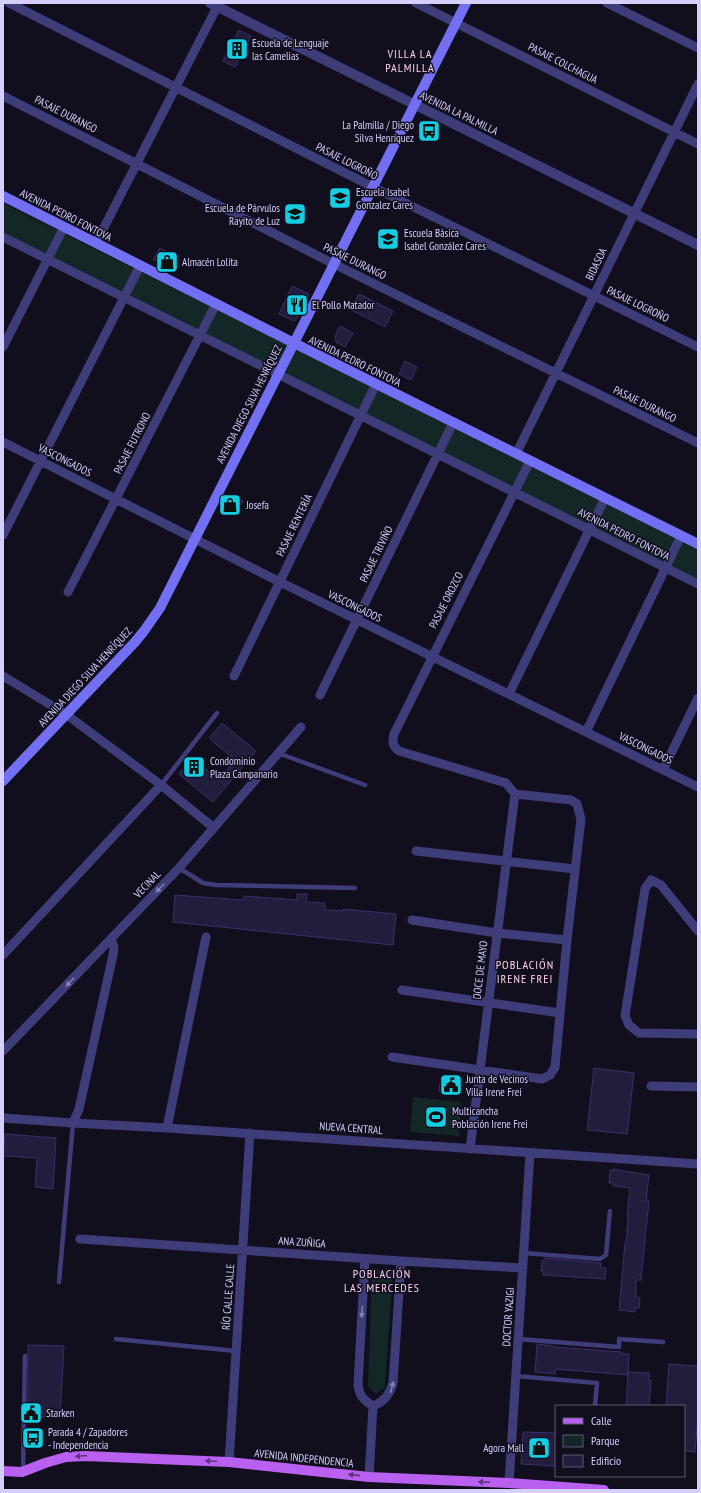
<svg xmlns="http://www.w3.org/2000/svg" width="701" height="1493" viewBox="0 0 701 1493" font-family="'PT Sans Narrow',sans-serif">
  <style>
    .green { fill: #122726 }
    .building { fill: #221c3d; stroke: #3b3067 }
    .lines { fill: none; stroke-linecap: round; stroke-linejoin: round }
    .service { stroke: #3f3d79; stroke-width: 4.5 }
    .minor { stroke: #3f3d79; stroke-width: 9 }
    .tertiary { stroke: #3f3d79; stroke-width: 10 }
    .secondary { stroke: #726ff2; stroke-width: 10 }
    .primary { stroke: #ba60f1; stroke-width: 10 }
    .oneway { fill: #827fb4 }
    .oneway2 { fill: #5d337d }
    .labels { text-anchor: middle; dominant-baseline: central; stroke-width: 3; stroke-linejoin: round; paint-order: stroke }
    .poi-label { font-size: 11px; fill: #d4cffb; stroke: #110e1e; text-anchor: start }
    .street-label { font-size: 11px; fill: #d4cffb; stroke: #110e1e }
    .neighbourhood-label { font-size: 12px; letter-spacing: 1px; fill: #fbd1ec; stroke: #110e1e }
  </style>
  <rect width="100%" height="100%" fill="#110e1e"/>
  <!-- green -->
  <path class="green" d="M3,203L698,550V582L3,235Z
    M413,1097L462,1102L459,1136L410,1132Z
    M372,1269L393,1271L385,1387L376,1394L368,1386Z"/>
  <!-- building -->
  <path class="building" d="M239,30L251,36L235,67L223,61Z
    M160,248L177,257L171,269L153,260Z
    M292,286L309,294L297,318L294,321L279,314Z
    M359,294L393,311L385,327L351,310Z
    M340,326L353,333L345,347L336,342L335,336Z
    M405,361L417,367L411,380L399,374Z
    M229,494L243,501L237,511L224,504Z
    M222,723L256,751L213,802L179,774L192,758L219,780L235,760L209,738Z
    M297,894H307L306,902L325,903V910L343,911V909L396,914L393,945L173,922L175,895L243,900L244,896L297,900Z
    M594,1068L634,1073L627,1134L587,1130Z
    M441,1077L462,1079L461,1093L439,1091Z
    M5,1134L56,1138L53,1189L35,1187L37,1158L3,1156Z
    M613,1169L649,1175L646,1201H649L641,1280H636V1297L640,1298L639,1308H635V1312L619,1310L625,1243L626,1244L628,1217L627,1216L630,1188L613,1186V1183H609L610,1170L613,1171Z
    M545,1258L601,1263V1268H606L605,1279L543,1275L544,1271H541L542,1261L544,1260Z
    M537,1344L553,1346V1347L622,1352V1354H629L628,1375L556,1369L555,1374L535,1372Z
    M28,1345L64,1346L60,1418L28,1416Z
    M669,1364L698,1366V1414L695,1452L684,1451V1406H666Z
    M628,1372L649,1373V1380H651L649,1406H626Z
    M523,1432L556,1433V1466L521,1464Z"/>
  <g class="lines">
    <!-- service -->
    <path class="service" d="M278,753L365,785
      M161,785L217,713
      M179,868L203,883L216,885L355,888
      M524,1253L600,1259L606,1255L610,1211
      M59,1282L73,1123
      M116,1339L236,1351
      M518,1339L619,1347V1339L663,1342
      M516,1376L597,1383L595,1406
      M23,1471L25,1356"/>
    <!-- minor -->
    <path class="minor" d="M9,3L373,187L698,347
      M416,3L698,144
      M607,3L698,48
      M3,96L334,264L698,443
      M3,237L698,584
      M96,243L219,3
      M3,347L64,227
      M3,442L280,582L698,787
      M516,454L698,84
      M3,535L140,266
      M68,592L216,304
      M3,676L67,715L161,785L214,828
      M234,676L376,384
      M509,694L605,498
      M320,695L453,423
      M586,732L681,536
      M663,770L698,698
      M416,851L575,869
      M412,920L497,933L567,940
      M698,931L661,885L651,880L645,889L625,1016L629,1025L639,1033L698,1034
      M3,955L161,785
      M402,990L560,1013
      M3,1051L179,868L301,727
      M392,1057L542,1079L550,1075L555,1067L567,940L581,819L577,804L571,800L515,794L506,783L399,751C392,746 392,741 394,734L530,461
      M651,1086L698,1087
      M3,1118L73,1123L167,1128L698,1164
      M73,1123L79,1109L113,955L114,947L111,939
      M167,1128L206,937
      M470,1149L515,794
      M80,1239L401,1261L523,1268
      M365,1259L358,1384C359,1395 363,1400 373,1406C385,1401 389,1395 393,1383L401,1261
      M229,1462L250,1133
      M369,1477L373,1406
      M509,1483L530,1153"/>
    <!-- tertiary -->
    <path class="tertiary" d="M210,3L698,245"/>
    <!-- secondary -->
    <path class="secondary" d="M3,196L294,343L698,544
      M3,781L135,642L144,631L160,608L466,3"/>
    <!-- primary -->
    <path class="primary" d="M3,1471L22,1472L45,1463L66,1457L85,1456L229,1462L369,1477L509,1483L604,1490"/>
  </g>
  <!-- one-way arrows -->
  <defs><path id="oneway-solid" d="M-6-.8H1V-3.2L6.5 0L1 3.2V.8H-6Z"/></defs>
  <g class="oneway">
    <use href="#oneway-solid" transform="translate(160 888) rotate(134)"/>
    <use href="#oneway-solid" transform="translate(70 982) rotate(134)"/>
    <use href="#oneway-solid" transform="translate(362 1312) rotate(94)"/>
    <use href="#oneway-solid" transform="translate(392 1387) rotate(-76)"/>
  </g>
  <g class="oneway2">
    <use href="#oneway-solid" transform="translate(81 1456) rotate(176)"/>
    <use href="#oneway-solid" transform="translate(211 1461) rotate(-177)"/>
    <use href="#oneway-solid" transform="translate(354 1475) rotate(-174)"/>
    <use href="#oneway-solid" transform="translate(484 1482) rotate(-177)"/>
  </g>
  <!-- icons -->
  <defs>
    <g id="building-square" transform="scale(1.15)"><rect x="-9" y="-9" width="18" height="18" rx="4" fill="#14cde1" stroke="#110e1e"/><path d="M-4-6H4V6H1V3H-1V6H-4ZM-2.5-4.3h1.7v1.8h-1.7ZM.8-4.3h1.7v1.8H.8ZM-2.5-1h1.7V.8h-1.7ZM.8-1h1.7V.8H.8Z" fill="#111"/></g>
    <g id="bus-square" transform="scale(1.15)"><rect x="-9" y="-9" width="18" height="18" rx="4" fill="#14cde1" stroke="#110e1e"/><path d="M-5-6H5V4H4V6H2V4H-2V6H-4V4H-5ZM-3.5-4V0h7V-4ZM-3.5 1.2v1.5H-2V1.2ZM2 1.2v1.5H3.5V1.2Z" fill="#111"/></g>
    <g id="school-square" transform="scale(1.15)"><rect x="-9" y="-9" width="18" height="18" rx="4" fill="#14cde1" stroke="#110e1e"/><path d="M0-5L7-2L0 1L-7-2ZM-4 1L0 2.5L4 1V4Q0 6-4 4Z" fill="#111"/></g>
    <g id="shop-square" transform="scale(1.15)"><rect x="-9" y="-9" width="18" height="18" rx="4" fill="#14cde1" stroke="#110e1e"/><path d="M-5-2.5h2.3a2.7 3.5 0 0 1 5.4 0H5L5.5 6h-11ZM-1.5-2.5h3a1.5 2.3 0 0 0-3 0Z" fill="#111"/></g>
    <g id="restaurant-square" transform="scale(1.15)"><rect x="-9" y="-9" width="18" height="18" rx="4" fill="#14cde1" stroke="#110e1e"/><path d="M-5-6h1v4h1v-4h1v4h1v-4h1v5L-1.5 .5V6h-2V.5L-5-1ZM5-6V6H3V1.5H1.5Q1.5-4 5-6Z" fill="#111"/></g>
    <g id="civic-square" transform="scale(1.15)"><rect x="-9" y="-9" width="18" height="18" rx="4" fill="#14cde1" stroke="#110e1e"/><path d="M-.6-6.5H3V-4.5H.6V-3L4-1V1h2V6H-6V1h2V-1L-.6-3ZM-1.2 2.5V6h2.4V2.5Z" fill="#111"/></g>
    <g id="stadium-square" transform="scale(1.15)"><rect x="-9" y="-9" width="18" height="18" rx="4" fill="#14cde1" stroke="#110e1e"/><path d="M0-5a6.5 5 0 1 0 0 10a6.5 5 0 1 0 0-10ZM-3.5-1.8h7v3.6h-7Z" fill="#111"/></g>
  </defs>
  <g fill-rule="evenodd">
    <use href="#building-square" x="237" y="49"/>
    <use href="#bus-square" x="429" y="131"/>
    <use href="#school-square" x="340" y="198"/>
    <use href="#school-square" x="295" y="214"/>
    <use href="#school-square" x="388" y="239"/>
    <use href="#shop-square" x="167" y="262"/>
    <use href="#restaurant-square" x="297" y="305"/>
    <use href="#shop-square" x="230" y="505"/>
    <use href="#building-square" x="194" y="767"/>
    <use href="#civic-square" x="451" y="1085"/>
    <use href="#stadium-square" x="436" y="1117"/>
    <use href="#civic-square" x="31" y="1413"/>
    <use href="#bus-square" x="33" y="1438"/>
    <use href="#shop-square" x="539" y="1448"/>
  </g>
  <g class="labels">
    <!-- poi labels -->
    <g class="poi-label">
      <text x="252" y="43">Escuela de Lenguaje<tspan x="252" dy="13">las Camelias</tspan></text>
      <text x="414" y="125" text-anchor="end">La Palmilla / Diego<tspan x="414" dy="13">Silva Henríquez</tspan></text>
      <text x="356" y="192">Escuela Isabel<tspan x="356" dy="13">Gonzalez Cares</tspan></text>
      <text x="280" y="208" text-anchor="end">Escuela de Párvulos<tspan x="280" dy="13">Rayito de Luz</tspan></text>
      <text x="404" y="233">Escuela Básica<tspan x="404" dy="13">Isabel González Cares</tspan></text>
      <text x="182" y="262">Almacén Lolita</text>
      <text x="312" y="305">El Pollo Matador</text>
      <text x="246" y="505">Josefa</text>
      <text x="210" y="761">Condominio<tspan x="210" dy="13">Plaza Campanario</tspan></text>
      <text x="466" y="1079">Junta de Vecinos<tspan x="466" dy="13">Villa Irene Frei</tspan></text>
      <text x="452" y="1111">Multicancha<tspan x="452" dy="13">Población Irene Frei</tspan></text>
      <text x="46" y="1413">Starken</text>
      <text x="48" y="1432">Parada 4 / Zapadores<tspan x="48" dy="13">- Independencia</tspan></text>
      <text x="524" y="1448" text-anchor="end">Agora Mall</text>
    </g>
    <!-- street labels -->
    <g class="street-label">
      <text transform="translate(563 63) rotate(27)">PASAJE COLCHAGUA</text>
      <text transform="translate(459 113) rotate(26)">AVENIDA LA PALMILLA</text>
      <text transform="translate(66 114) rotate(27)">PASAJE DURANGO</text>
      <text transform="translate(347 161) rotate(27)">PASAJE LOGROÑO</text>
      <text transform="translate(66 215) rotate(27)">AVENIDA PEDRO FONTOVA</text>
      <text transform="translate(355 261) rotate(26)">PASAJE DURANGO</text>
      <text transform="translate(596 264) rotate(-64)">BIDASOA</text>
      <text transform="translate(638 304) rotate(26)">PASAJE LOGROÑO</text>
      <text transform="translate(355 361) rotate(26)">AVENIDA PEDRO FONTOVA</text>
      <text transform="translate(249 404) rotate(-63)">AVENIDA DIEGO SILVA HENRÍQUEZ</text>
      <text transform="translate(645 404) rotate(26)">PASAJE DURANGO</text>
      <text transform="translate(132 443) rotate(-63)">PASAJE FUTRONO</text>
      <text transform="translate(65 460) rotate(27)">VASCONGADOS</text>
      <text transform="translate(294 525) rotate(-64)">PASAJE RENTERÍA</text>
      <text transform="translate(624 534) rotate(27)">AVENIDA PEDRO FONTOVA</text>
      <text transform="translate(376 554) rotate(-64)">PASAJE TRIVIÑO</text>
      <text transform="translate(446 600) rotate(-63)">PASAJE OROZCO</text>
      <text transform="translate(355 606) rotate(26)">VASCONGADOS</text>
      <text transform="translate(85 677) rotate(-47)">AVENIDA DIEGO SILVA HENRÍQUEZ</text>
      <text transform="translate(646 748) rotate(26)">VASCONGADOS</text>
      <text transform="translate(147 884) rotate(-46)">VECINAL</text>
      <text transform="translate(480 970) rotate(-83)">DOCE DE MAYO</text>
      <text transform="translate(351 1128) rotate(4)">NUEVA CENTRAL</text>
      <text transform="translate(302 1242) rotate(4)">ANA ZUÑIGA</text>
      <text transform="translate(228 1297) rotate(-86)">RÍO CALLE CALLE</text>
      <text transform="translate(508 1317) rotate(-86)">DOCTOR YAZIGI</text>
      <text transform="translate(304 1458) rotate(6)">AVENIDA INDEPENDENCIA</text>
    </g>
    <!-- neighbourhood labels -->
    <g class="neighbourhood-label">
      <text x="410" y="53">VILLA LA<tspan x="410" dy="14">PALMILLA</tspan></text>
      <text x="525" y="964">POBLACIÓN<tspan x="525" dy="14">IRENE FREI</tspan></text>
      <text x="382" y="1273">POBLACIÓN<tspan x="382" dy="14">LAS MERCEDES</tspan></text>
    </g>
  </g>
  <!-- border -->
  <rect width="701" height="1493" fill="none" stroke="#d4cffb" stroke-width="8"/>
  <!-- legend -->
  <rect x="555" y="1405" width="130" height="72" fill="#110e1e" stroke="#5f5b76"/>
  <rect x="563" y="1418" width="20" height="6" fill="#ba60f1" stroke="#5f5b76"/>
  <text x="591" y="1425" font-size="12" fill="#d4cffb">Calle</text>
  <rect x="563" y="1435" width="20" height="12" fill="#122726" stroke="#5f5b76"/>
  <text x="591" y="1445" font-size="12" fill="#d4cffb">Parque</text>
  <rect x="563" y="1455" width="20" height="12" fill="#221c3d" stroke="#5f5b76"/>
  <text x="591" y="1465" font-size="12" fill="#d4cffb">Edificio</text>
</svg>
